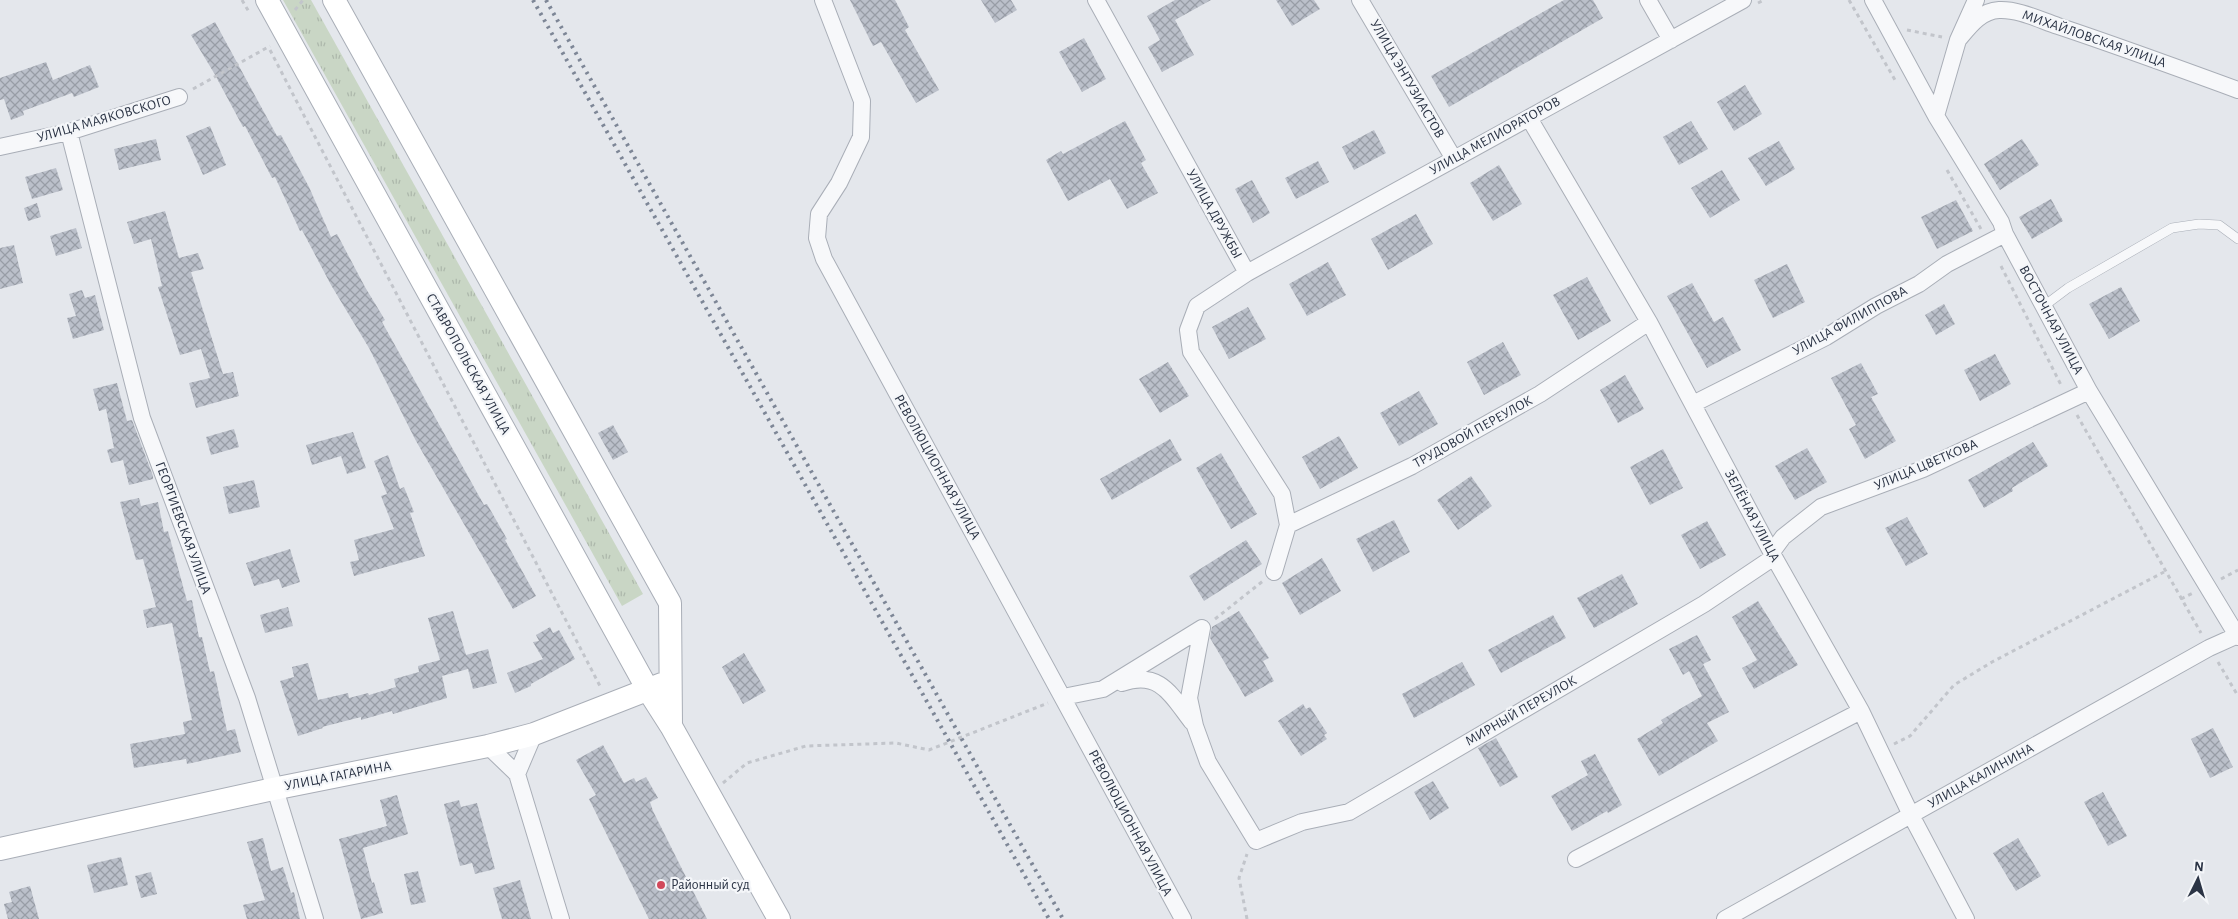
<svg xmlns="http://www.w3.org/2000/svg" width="2238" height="919" viewBox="0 0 2238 919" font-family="'Alegreya Sans',sans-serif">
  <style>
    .grass { fill: url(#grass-tufts) }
    .building { fill: url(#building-cross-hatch) }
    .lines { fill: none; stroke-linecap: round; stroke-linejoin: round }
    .lane-casing { stroke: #a9aeb7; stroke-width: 10 }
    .street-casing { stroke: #a9aeb7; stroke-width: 18 }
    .secondary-casing { stroke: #a9aeb7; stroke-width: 24 }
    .path { stroke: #c2c5cb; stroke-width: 3; stroke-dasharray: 4 4; stroke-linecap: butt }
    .lane { stroke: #f7f8fa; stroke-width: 9 }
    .street { stroke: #f7f8fa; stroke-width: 16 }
    .secondary { stroke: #fff; stroke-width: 22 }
    .rail { stroke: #7d8696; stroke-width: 4; stroke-dasharray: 2.5 5; stroke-linecap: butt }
    .poi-dot { fill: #d1495b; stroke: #f4f6f9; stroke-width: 2 }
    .labels { text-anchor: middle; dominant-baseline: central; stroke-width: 4.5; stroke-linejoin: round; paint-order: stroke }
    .street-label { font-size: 14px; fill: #2b3445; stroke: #f4f6f9 }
    .poi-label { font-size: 14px; fill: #2b3445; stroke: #f4f6f9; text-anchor: start }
  </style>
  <defs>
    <pattern id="grass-tufts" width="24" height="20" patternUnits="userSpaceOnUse" patternTransform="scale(1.25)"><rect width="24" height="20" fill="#c9d6c5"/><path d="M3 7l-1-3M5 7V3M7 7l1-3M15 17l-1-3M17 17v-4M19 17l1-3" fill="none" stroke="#adb8ab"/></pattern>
    <pattern id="building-cross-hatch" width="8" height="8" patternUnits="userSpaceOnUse" patternTransform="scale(1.25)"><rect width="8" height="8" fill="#bbc0ca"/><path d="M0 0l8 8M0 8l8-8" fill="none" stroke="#989da6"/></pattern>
  </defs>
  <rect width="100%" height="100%" fill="#e4e7ec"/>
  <!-- grass -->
  <path class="grass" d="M283,0H311L643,594L622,606Z"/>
  <!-- building -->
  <path class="building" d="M850,0H895L909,27L905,30L939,90L916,103L881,42L873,46Z
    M981,0H1011L1017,10L995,23Z
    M1175,0H1211L1175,20L1194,55L1162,72L1148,47L1160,40L1147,16Z
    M1276,0H1314L1320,9L1292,26Z
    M1564,0H1593L1603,18L1449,107L1431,76Z
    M215,22L277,136L281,135L309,187L331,237L337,234L365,287L385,320L382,322L421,392L484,505L487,504L507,539L505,540L536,596L513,609L416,441L369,348L331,285L302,230L300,231L275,177L272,178L245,126L243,127L214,73L191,35Z
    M1084,38L1106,79L1082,92L1059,52Z
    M46,62L53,80L90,65L99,87L74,97L72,93L23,111L24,115L11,120L4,99L0,100V78Z
    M1745,85L1762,114L1734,131L1717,102Z
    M1125,121L1146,160L1141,163L1158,193L1127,209L1110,179L1068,201L1046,160L1061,151L1063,154Z
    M1691,121L1708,149L1679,165L1663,137Z
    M210,126L226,165L203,175L186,136Z
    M1374,130L1386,153L1354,170L1342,147Z
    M156,139L161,160L119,170L114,149Z
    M2022,139L2039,165L2000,190L1984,164Z
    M1779,141L1795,169L1766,186L1748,158Z
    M1318,161L1329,182L1296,199L1285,178Z
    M1499,165L1522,204L1493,221L1470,183Z
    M56,168L63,190L32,199L25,177Z
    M1722,170L1740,200L1710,218L1691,188Z
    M1252,180L1270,213L1253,223L1235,189Z
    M2051,199L2063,221L2032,239L2019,217Z
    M1956,200L1973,231L1937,249L1921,217Z
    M37,203L41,217L28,221L24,208Z
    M165,211L179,258L198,253L204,269L191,272L223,374L233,372L239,396L196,408L189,383L210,378L201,349L180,355L158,287L162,286L151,239L134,244L127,222Z
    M1416,214L1433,244L1388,270L1371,239Z
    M76,228L82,248L56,256L50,236Z
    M14,245L23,283L0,289V248Z
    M1328,262L1346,295L1307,316L1289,284Z
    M1787,264L1805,302L1773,318L1754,280Z
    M1587,277L1611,321L1578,340L1553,295Z
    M1692,283L1714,322L1723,317L1741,350L1707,368L1667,296Z
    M2121,287L2140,321L2109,339L2089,304Z
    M82,290L85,298L95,295L104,330L73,339L67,318L76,316L69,294Z
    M1944,304L1955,324L1936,335L1925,315Z
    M1248,307L1266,339L1229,359L1212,327Z
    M1503,342L1521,375L1484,395L1467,362Z
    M1995,354L2011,384L1980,401L1964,370Z
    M1168,362L1189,396L1160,413L1139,379Z
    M1861,363L1878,394L1871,397L1896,441L1865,459L1849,429L1856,425L1831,378Z
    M1625,375L1644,409L1618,423L1600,390Z
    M117,383L127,421L132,420L153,476V479L129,485L123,460L111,463L107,450L114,448L106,409L99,411L93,389Z
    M1419,391L1438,424L1399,446L1380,413Z
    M613,425L628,452L613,460L598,433Z
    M234,429L239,447L211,455L206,437Z
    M353,432L366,468L347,474L341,456L312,465L306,445Z
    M1339,436L1358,468L1320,489L1302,457Z
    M1170,439L1182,460L1112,500L1100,479Z
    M2033,442L2048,466L2012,488L2013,491L1984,508L1968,480Z
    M1807,448L1827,482L1795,500L1775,466Z
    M1663,449L1683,488L1650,505L1630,467Z
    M1221,453L1257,514L1231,529L1196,468Z
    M388,455L400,489L404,487L414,512L410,513L425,556L354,576L350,562L359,560L354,540L394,529L381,496L387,494L374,461Z
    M1471,476L1492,506L1458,530L1437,500Z
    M254,480L260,507L229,514L223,487Z
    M139,498L141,506L158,502L164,532L168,531L187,601L192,600L199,637H202L210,672L214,671L227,731L235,729L241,752L187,764L186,759L134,768L130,744L185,734L183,722L192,720L172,623L147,628L143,610L156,607L143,559L136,560L120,502Z
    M1907,517L1928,554L1906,566L1885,528Z
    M1394,520L1410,552L1373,572L1356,539Z
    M1707,521L1726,555L1700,569L1681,535Z
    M1246,540L1262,564L1204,601L1189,576Z
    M290,549L300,582L282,588L279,579L254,586L246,563Z
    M1322,558L1341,591L1300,615L1282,583Z
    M1622,574L1638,604L1594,628L1577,598Z
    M1758,601L1798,665L1754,689L1742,668L1757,660L1732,617Z
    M288,607L293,626L265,633L260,615Z
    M453,611L466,655L488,649L497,683L473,689L468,669L442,676L447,698L393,714L392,711L361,720V717L322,727L323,728L298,736L280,681L294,677L292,667L308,663L318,700L348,693L349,698L368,693L369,695L396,687L394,679L419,672L418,666L440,660L428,618Z
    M1239,611L1269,658L1263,661L1274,681L1245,697L1210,638L1212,627Z
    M1553,615L1566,638L1501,673L1488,650Z
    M550,627L553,633L559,630L575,659L531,684V686L515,693L507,673L543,659L533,642L539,641L536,635Z
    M1697,635L1711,660L1703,664L1729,712L1707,723L1718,741L1659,776L1637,739L1663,723L1661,720L1702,696L1689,671L1683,675L1669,649Z
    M744,653L766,691L743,704L722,667Z
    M1462,662L1475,685L1414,718L1402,694Z
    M1303,704L1306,709L1310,707L1327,733L1324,735L1327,739L1301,756L1278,721Z
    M2213,728L2233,767L2210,778L2191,739Z
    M1496,738L1518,777L1500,787L1478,748Z
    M603,745L624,783L634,778L636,782L646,777L658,798L650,802L653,811L707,919H649L589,799L596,795L576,760Z
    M1595,754L1622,805L1608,813L1607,811L1572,831L1551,796L1588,775L1581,761Z
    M1433,781L1449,808L1430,820L1414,792Z
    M2103,792L2127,836L2108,846L2084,802Z
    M397,795L408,834L363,848L372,883L374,882L383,913L361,919L339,839L387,826L380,800Z
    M459,800L461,807L477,803L495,869L475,874L472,863L460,866L444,804Z
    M263,838L271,871L283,867L291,893L294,892L300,919H247L243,905L265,900L247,842Z
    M2018,838L2041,876L2016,891L1993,853Z
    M121,857L128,885L94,893L87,865Z
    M418,871L426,902L411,905L404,874Z
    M151,872L157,894L141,898L135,876Z
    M520,880L531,919H502L493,888Z
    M30,886L39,919H8L4,904L12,902L9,892Z"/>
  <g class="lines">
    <!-- lane casing -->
    <g class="lane-casing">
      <path id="lane" d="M2044,306L2068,288L2172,228L2199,224L2219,225L2238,239"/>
    </g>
    <!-- street casing -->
    <g class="street-casing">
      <path id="street" d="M823,0L862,101L861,137L839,183L819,214L817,238L824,259L1183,919
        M1096,0L1247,273L1197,306L1188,330L1191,352L1282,494L1288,525L1274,572
        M1360,0L1454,159
        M1648,0L1671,40
        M1873,0L1936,116L2001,222L2005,234L2089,391L2238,637
        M1958,40C1969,27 1980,11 1999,10C2018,9 2040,20 2058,26C2118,46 2178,68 2238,90
        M1936,116L1958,40L1976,0
        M1529,118L1649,322L1774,557L1861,711L1911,815L1966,919
        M69,132L142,418L247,698L315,919
        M0,147L69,132L179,97
        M1247,273L1743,0
        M1693,404L1826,337L1876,306L1919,284L1947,264L2005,234
        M1288,525L1412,466L1540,394L1649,322
        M1772,552L1783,537L1821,507L1923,469L2089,391
        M1122,683C1160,670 1171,695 1192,722
        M1063,697L1103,689L1202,628L1189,698L1195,726L1208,762L1256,841L1302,822L1349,812L1704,604L1774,557
        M488,746L517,774L561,919
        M517,774L534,734
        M1576,859L1861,711
        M1725,919L2209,648L2238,635"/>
    </g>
    <!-- secondary casing -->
    <g class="secondary-casing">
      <path id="secondary" d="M267,0L648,690L671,726L779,919
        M334,0L670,603L671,725
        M0,849L273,789L488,746L534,734L662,684"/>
    </g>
    <!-- path -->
    <path class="path" d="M242,0L249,12
      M1849,0L1895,80
      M1758,3L1764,0
      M295,10L303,0
      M1907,30L1942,37
      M270,50L601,688
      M193,89L270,46
      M1947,170L1981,229
      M2001,266L2062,387
      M2077,415L2201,633
      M2221,579L2238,570
      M2181,599L2193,593
      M1215,619L1263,581
      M2218,662L2238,696
      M1894,744L1910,736L1954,685L1992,662L2164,572
      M723,783L747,763L806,746L896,743L929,750L1048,703
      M1247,919L1239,878L1247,854"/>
    <!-- lane -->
    <use href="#lane" class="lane"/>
    <!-- street -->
    <use href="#street" class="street"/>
    <!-- secondary -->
    <use href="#secondary" class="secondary"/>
    <!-- rail -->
    <path class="rail" d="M533,0L1049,919
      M546,0L1063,919"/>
  </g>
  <!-- markers -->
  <circle class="poi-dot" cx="661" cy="885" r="5"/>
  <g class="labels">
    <!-- street labels -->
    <g class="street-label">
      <text transform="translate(2094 39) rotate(19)">МИХАЙЛОВСКАЯ УЛИЦА</text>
      <text transform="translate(1407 79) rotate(60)">УЛИЦА ЭНТУЗИАСТОВ</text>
      <text transform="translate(104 119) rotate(-16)">УЛИЦА МАЯКОВСКОГО</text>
      <text transform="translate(1495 136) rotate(-29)">УЛИЦА МЕЛИОРАТОРОВ</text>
      <text transform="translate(1214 214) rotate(61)">УЛИЦА ДРУЖБЫ</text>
      <text transform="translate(2051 320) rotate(62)">ВОСТОЧНАЯ УЛИЦА</text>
      <text transform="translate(1850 321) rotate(-29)">УЛИЦА ФИЛИППОВА</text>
      <text transform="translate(468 364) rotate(61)">СТАВРОПОЛЬСКАЯ УЛИЦА</text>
      <text transform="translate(1473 432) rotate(-29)">ТРУДОВОЙ ПЕРЕУЛОК</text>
      <text transform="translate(1926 465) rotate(-23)">УЛИЦА ЦВЕТКОВА</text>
      <text transform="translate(937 467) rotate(61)">РЕВОЛЮЦИОННАЯ УЛИЦА</text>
      <text transform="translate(1752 516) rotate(62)">ЗЕЛЁНАЯ УЛИЦА</text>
      <text transform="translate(183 528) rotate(70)">ГЕОРГИЕВСКАЯ УЛИЦА</text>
      <text transform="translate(1521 711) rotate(-30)">МИРНЫЙ ПЕРЕУЛОК</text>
      <text transform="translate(338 776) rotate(-11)">УЛИЦА ГАГАРИНА</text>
      <text transform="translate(1981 776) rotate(-29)">УЛИЦА КАЛИНИНА</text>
      <text transform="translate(1130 823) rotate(62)">РЕВОЛЮЦИОННАЯ УЛИЦА</text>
    </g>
    <!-- poi labels -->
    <g class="poi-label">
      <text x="671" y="885">Районный суд</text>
    </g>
  </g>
  <!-- north arrow -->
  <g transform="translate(2198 879) rotate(5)" stroke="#f4f6f9" stroke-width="4" paint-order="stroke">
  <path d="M0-4L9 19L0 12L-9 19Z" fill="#2b3445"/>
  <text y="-8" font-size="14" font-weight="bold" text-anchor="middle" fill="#2b3445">N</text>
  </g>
</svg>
